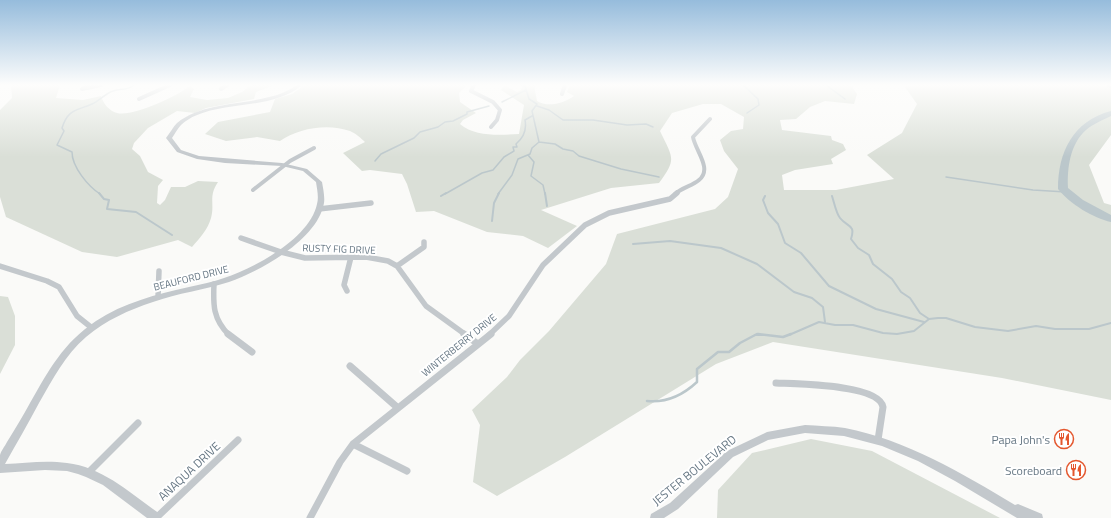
<svg xmlns="http://www.w3.org/2000/svg" width="1111" height="518" viewBox="0 0 1111 518" font-family="'Titillium Web',sans-serif">
  <style>
    .green { fill: #dadfd7 }
    .lines { fill: none; stroke-linecap: round; stroke-linejoin: round }
    .stream-far2 { stroke: #bbc7cb; stroke-width: 1.5 }
    .stream-far1 { stroke: #bbc7cb; stroke-width: 2 }
    .stream { stroke: #bbc7cb; stroke-width: 2.5 }
    .river { fill: #bbc7cb; fill-rule: evenodd }
    .minor-far2 { stroke: #c3c8cc; stroke-width: 4 }
    .minor-far1 { stroke: #c3c8cc; stroke-width: 5.5 }
    .minor { stroke: #c3c8cc; stroke-width: 7 }
    .tertiary { fill: #c3c8cc; fill-rule: evenodd }
    .labels { text-anchor: middle; dominant-baseline: central; stroke-width: 4; stroke-linejoin: round; paint-order: stroke }
    .street-label { font-size: 10px; fill: #657683; stroke: #fff }
    .near-poi-label { font-size: 12px; fill: #657683; stroke: #fff; text-anchor: end }
    .near-street-label { font-size: 12px; fill: #657683; stroke: #fff }
  </style>
  <rect width="100%" height="100%" fill="#fafaf8"/>
  <!-- green -->
  <path class="green" d="M11,85H60L56,98L83,100L101,96C103,103 109,111 117,113C133,117 177,96 190,86L194,89L190,97L207,100L228,98L242,92L251,85H274L256,92L254,99L206,108L195,113L177,111L148,128L134,143L132,149L140,156L148,172L163,180L158,186L157,203L160,205L165,200L171,187H185L198,181L218,182C208,197 215,203 211,218C208,229 200,238 192,247L178,240L117,257L82,252L6,217L0,197V110L12,98Z
    M305,85H467L459,93L460,102L476,113L463,120L460,124C475,137 500,135 519,134L524,105L501,90L504,85L517,92L521,90L523,85H534L537,101C548,108 564,103 574,96L567,92L570,85H851L857,94L854,104L825,101L810,107L796,119L780,120L782,130L831,136L832,140L843,144L846,150L831,159L833,164L795,170L782,175L784,190H836L894,179L867,155L902,133L904,129L917,104L905,87L916,85H1101L1111,88V135L1089,165L1104,203L1111,205V400L1002,378L773,342L716,364L565,457L497,496L473,482L480,425L472,410L507,377L520,360L549,331L606,264L617,234L715,209L728,197L738,169L724,151L720,140L731,131L743,129L744,117L721,104H703L672,113L660,131C673,158 677,159 659,183L611,188L541,210L577,226L548,248L523,236L487,232L434,211L416,212L407,184L402,174L370,170L362,171L343,153L365,142C361,138 355,133 350,131C328,123 298,128 280,141L257,137L226,141L205,134L218,122L270,112L275,99L292,94Z
    M0,296L8,297L15,316V345L0,374Z
    M811,439L872,451L1000,518H717L718,490L752,453Z"/>
  <g class="lines">
    <!-- stream-far2 -->
    <path class="stream-far2" d="M743,85L758,99L759,105L747,113
      M826,85L845,99
      M502,102L526,90
      M537,106L549,110L563,120H593L627,125L646,124L653,127
      M539,142L555,144L563,149L573,151L579,156L621,169L659,177
      M528,155L534,162L531,176L543,185L545,194
      M375,161L381,154L414,138L420,132L438,127L445,122L453,121L467,114V112L489,106
      M946,177L1033,190L1066,192
      M100,194C88,186 72,167 72,152L57,145L64,131L62,128C68,109 76,111 92,104C99,101 106,93 113,91C121,88 127,91 134,85
      M445,194L482,173L493,170L504,157L514,151L513,147H517L516,144C523,138 527,130 525,120L532,116
      M498,194L512,175L518,159L530,154L532,148L539,142L532,111L537,104L529,99L525,86L521,85"/>
    <!-- stream-far1 -->
    <path class="stream-far1" d="M99,193L104,199L109,200L107,209L136,212L172,235
      M545,193L547,206
      M441,196L446,193
      M765,196L763,200L768,213L778,224L785,243L801,253L829,286L876,309L924,322
      M832,196C834,202 836,213 840,218C847,227 856,224 851,239L858,248L869,255L873,264L892,279L901,292L910,298L920,313L929,319
      M492,221L494,203L499,193
      M633,244L670,241L721,248L757,264L794,292L812,298L823,307L825,322
      M755,335H766
      M789,335L819,322L835,325H853L883,333L897,334L914,331L929,319L938,318H946L975,327L1008,331L1036,326L1055,329H1089L1111,323"/>
    <!-- stream -->
    <path class="stream" d="M758,334L783,337L791,334
      M647,401C666,403 683,395 697,382V369L718,352H729L740,343L757,334"/>
    <!-- river -->
    <path class="river" d="M1111,111V116C1103,120 1093,124 1086,130C1070,144 1067,168 1068,188L1083,200L1111,215V222C1093,218 1070,204 1058,189C1058,152 1073,121 1111,111Z"/>
    <!-- minor-far2 -->
    <path class="minor-far2" d="M91,85L82,89L101,85
      M474,85L471,91L493,102L500,110L497,120L491,127
      M1108,85L1111,86
      M221,89L227,85
      M562,94L565,85
      M139,99L170,85
      M253,190L290,161L314,148
      M675,194C683,187 692,186 699,180C713,169 695,150 693,137L710,119"/>
    <!-- minor-far1 -->
    <path class="minor-far1" d="M319,209L371,203
      M241,238L281,252L305,258L366,257L388,261L397,266L426,306L466,335
      M0,266L47,281L59,287L77,316L92,328
      M397,266L424,247V242
      M214,284C213,305 213,319 229,335
      M347,291L344,285L351,257
      M158,297L159,271
      M489,335L509,316L543,265L585,225L609,213L670,199L677,193"/>
    <!-- minor -->
    <path class="minor" d="M228,334L252,352
      M464,334L478,344
      M350,366L398,408
      M776,383C795,384 879,384 883,407L878,440
      M353,444L407,471
      M88,473L138,423
      M156,518L238,440
      M310,518L340,462L353,444L491,334"/>
    <!-- tertiary -->
    <path class="tertiary" d="M297,85H302C270,113 211,98 181,125C177,129 175,134 172,138L181,150L199,156L282,163L307,169L322,182C323,188 325,197 324,203C318,239 261,271 229,282C204,290 178,293 153,302C129,310 106,320 86,337C65,355 53,379 39,403C28,424 16,444 5,464C25,463 46,460 67,463C103,467 131,494 160,514L161,518H147L103,485L86,477L78,474L67,471L45,470L0,473C0,468 0,461 0,455C1,451 5,446 7,442C15,429 23,416 30,403C49,370 63,343 96,321C123,303 157,294 189,287C201,284 213,282 224,278C255,268 310,238 317,204C319,197 317,189 316,182L303,171L282,166L225,163L197,159L177,152L166,138C170,133 173,127 177,123C201,103 240,105 269,97C279,95 288,91 297,85Z
      M805,425C818,426 832,426 845,428C906,440 962,473 1015,505L1018,504L1042,514L1043,518H1017L955,481L918,461L882,446L844,436L805,433L768,440L733,457L678,509L664,518H650L651,514L670,503L727,451L767,432Z"/>
  </g>
  <!-- sky -->
  <linearGradient id="sky" x2="0" y2="1"><stop stop-color="#96bcdc"/><stop offset="0.54" stop-color="#fdfdfc"/><stop offset="1" stop-color="#fdfdfc" stop-opacity="0"/></linearGradient>
  <rect width="1111" height="157" fill="url(#sky)"/>
  <!-- icons -->
  <defs>
    <g id="restaurant-ring" transform="scale(1)"><circle r="9.5" fill="#fff" stroke="#e4572e" stroke-width="1.5"/><path d="M-5-6h1v4h1v-4h1v4h1v-4h1v5L-1.5 .5V6h-2V.5L-5-1ZM5-6V6H3V1.5H1.5Q1.5-4 5-6Z" fill="#e4572e"/></g>
  </defs>
  <g fill-rule="evenodd">
    <use href="#restaurant-ring" x="1064" y="439"/>
    <use href="#restaurant-ring" x="1076" y="470"/>
  </g>
  <g class="labels">
    <!-- street labels -->
    <g class="street-label">
      <text transform="translate(339 249) rotate(2)">RUSTY FIG DRIVE</text>
      <text transform="translate(191 278) rotate(-14)">BEAUFORD DRIVE</text>
      <text transform="translate(459 345) rotate(-39)">WINTERBERRY DRIVE</text>
    </g>
    <!-- near-poi labels -->
    <g class="near-poi-label">
      <text x="1050" y="439">Papa John's</text>
      <text x="1062" y="470">Scoreboard</text>
    </g>
    <!-- near-street labels -->
    <g class="near-street-label">
      <text transform="translate(694 470) rotate(-39)">JESTER BOULEVARD</text>
      <text transform="translate(189 471) rotate(-43)">ANAQUA DRIVE</text>
    </g>
  </g>
</svg>
